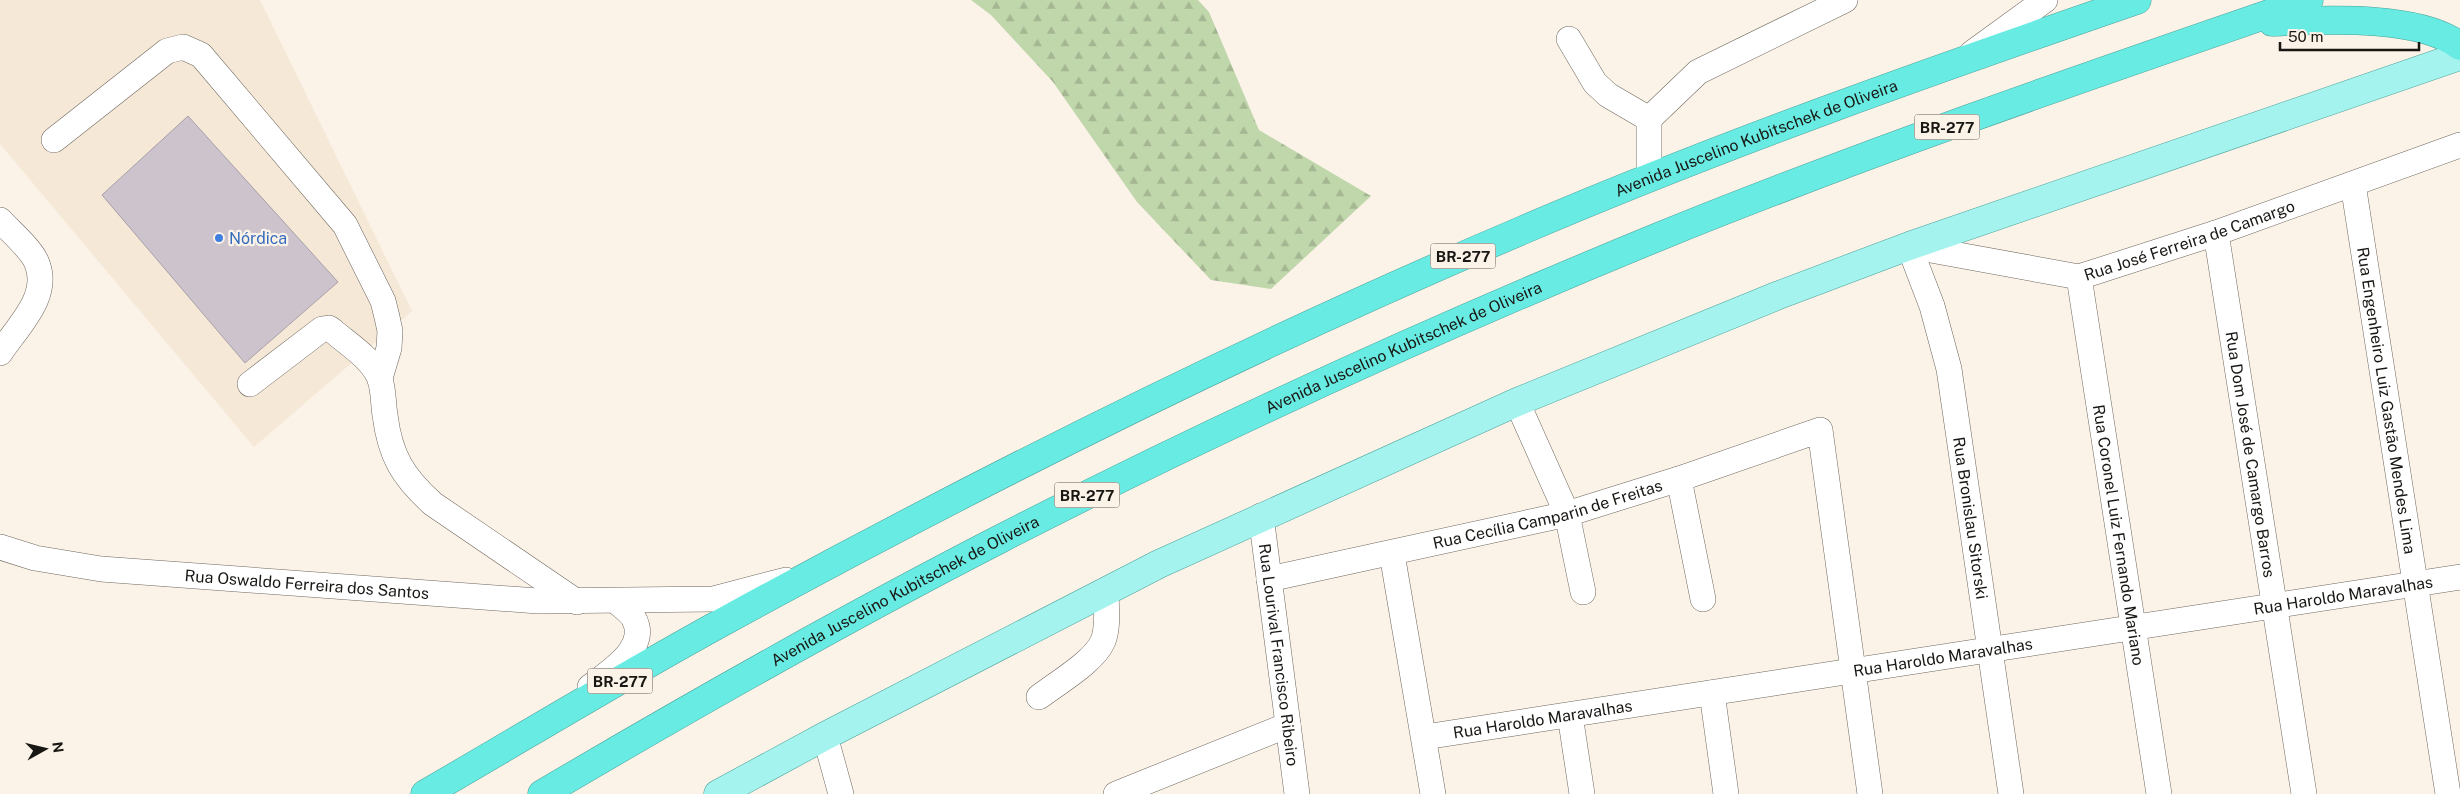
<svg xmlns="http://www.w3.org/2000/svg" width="2460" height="794" viewBox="0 0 2460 794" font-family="'Public Sans',sans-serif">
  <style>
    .built { fill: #f5e8d7 }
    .forest { fill: url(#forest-firs) }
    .building { fill: #ccc3cc; stroke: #a89fa8 }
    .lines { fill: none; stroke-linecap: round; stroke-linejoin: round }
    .minor-casing { stroke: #6e675e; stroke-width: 26 }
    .major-casing { stroke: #4ca19a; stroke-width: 29 }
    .highway-casing { stroke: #4ca19a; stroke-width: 29 }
    .minor { stroke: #fff; stroke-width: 25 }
    .major { stroke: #a4f3ee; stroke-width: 28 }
    .highway { stroke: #68ebe2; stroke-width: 28 }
    .shop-dot { fill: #3f7fe0; stroke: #fbf3e8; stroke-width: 2 }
    .labels { text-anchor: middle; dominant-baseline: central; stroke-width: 4.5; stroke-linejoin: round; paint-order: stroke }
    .shield { fill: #fbf3e8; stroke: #5d5953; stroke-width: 1 }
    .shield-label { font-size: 15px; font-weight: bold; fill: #191713 }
    .street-label { font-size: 16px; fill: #191713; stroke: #fbf3e8 }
    .shop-label { font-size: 16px; fill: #366cbe; stroke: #fbf3e8; text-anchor: start }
  </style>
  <defs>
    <pattern id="forest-firs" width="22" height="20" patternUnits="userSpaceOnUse" patternTransform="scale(1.25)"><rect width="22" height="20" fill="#c0d6ab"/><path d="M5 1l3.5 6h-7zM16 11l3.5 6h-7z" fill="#a4b792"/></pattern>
  </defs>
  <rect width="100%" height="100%" fill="#fbf3e8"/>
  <!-- built -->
  <path class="built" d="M0,0H260L412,311L254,447L0,144Z"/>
  <!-- forest -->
  <path class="forest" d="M971,0H1198L1209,12L1259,130L1371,196L1271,289L1211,280L1137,202L1053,82L991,15Z"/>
  <!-- building -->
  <path class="building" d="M188,116L338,282L245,363L102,195Z"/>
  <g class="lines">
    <!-- minor casing -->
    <g class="minor-casing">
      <g id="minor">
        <path d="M1569,39L1595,83L1608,95L1649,119"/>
        <path d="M1972,53L2045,0"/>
        <path d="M54,140L167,51L183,47L201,55L345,225L383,301L387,317L390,331L389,348L380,378"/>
        <path d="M1649,179V119L1698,72L1845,0"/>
        <path id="s1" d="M2353,184L2448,794"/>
        <path d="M0,220C10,231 30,248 36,261C52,295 18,326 0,353"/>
        <path id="s2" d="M2216,233L2304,794"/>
        <path id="s3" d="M1909,246L2079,277L2216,233L2460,145"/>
        <path id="s4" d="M1909,246L1932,306L1949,369L2011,794"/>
        <path id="s5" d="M2079,277L2159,794"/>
        <path d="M250,384L322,329L329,328L333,331C348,344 371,358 379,377C384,388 383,404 385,415C390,456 403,477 433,504L577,602"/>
        <path d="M1517,402L1567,514L1583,592"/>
        <path d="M1679,479L1703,599"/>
        <path id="s6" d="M1261,516L1297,794"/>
        <path id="s7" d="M0,547L35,558L101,569L538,601L713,599L786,580"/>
        <path d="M1392,554L1433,794"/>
        <path id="s8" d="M1269,579L1567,514L1679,479L1820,430L1870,794"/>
        <path d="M590,687C610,671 651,647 633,617C629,611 621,606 616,601"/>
        <path d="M1712,693L1726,794"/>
        <path d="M1039,697C1057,683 1094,662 1103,641C1109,626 1106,606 1106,590"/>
        <path d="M1570,715L1582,794"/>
        <path d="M825,736L841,794"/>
        <path id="s9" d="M1425,737L2460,577"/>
        <path d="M1116,794L1288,725"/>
      </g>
    </g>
    <!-- major casing -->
    <g class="major-casing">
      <path id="major" d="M718,794L825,736L1159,564L1517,402L1779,295L1909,246L2460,56"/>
    </g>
    <!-- highway casing -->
    <g class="highway-casing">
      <g id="highway">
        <path d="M2272,22C2322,20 2419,14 2460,46"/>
        <path id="s10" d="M425,794C527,735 627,674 730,618C988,477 1252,345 1523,230C1724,144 1931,71 2137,0"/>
        <path id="s11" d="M542,794C693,705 846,618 1002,538C1216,428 1436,328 1658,237C1872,150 2091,75 2309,0"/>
      </g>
    </g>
    <!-- minor -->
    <use href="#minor" class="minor"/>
    <!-- major -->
    <use href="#major" class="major"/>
    <!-- highway -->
    <use href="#highway" class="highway"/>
  </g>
  <!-- markers -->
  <circle class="shop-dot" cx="219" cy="238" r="5"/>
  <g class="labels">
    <!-- shield labels -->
    <g class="shield">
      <rect x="1914.5" y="114.5" width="65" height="25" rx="4"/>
      <rect x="1430.5" y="243.5" width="65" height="25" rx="4"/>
      <rect x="1054.5" y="482.5" width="65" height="25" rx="4"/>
      <rect x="587.5" y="668.5" width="65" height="25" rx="4"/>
    </g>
    <g class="shield-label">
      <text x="1947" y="127">BR-277</text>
      <text x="1463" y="256">BR-277</text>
      <text x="1087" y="495">BR-277</text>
      <text x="620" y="681">BR-277</text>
    </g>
    <!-- street labels -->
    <g class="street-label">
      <text stroke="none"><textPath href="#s10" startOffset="1486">Avenida Juscelino Kubitschek de Oliveira</textPath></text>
      <text stroke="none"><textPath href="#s3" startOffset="289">Rua José Ferreira de Camargo</textPath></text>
      <text stroke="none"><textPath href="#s11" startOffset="971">Avenida Juscelino Kubitschek de Oliveira</textPath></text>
      <text stroke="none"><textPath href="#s1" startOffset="219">Rua Engenheiro Luiz Gastão Mendes Lima</textPath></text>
      <text stroke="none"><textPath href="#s2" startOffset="224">Rua Dom José de Camargo Barros</textPath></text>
      <text stroke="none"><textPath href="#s8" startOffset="286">Rua Cecília Camparin de Freitas</textPath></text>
      <text stroke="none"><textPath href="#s4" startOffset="280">Rua Bronislau Sitorski</textPath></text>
      <text stroke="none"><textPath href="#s5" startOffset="261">Rua Coronel Luiz Fernando Mariano</textPath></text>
      <text stroke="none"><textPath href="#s7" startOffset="310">Rua Oswaldo Ferreira dos Santos</textPath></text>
      <text stroke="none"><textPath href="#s11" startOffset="416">Avenida Juscelino Kubitschek de Oliveira</textPath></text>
      <text stroke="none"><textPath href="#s9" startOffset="929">Rua Haroldo Maravalhas</textPath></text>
      <text stroke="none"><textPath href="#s6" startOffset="140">Rua Lourival Francisco Ribeiro</textPath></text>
      <text stroke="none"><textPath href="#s9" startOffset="524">Rua Haroldo Maravalhas</textPath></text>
      <text stroke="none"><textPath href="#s9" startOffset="119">Rua Haroldo Maravalhas</textPath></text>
    </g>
    <!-- shop labels -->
    <g class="shop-label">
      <text x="229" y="238">Nórdica</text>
    </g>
  </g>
  <!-- north arrow -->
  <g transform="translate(45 749) rotate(82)" stroke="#fbf3e8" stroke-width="4" paint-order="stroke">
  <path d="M0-4L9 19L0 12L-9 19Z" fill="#191713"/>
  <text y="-8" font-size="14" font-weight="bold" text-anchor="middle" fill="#191713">N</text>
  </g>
  <!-- scale -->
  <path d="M2280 42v8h139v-8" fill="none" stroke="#191713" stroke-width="2.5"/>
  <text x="2288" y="42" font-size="15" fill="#191713" stroke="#fbf3e8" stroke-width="4" paint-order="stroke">50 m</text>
</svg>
